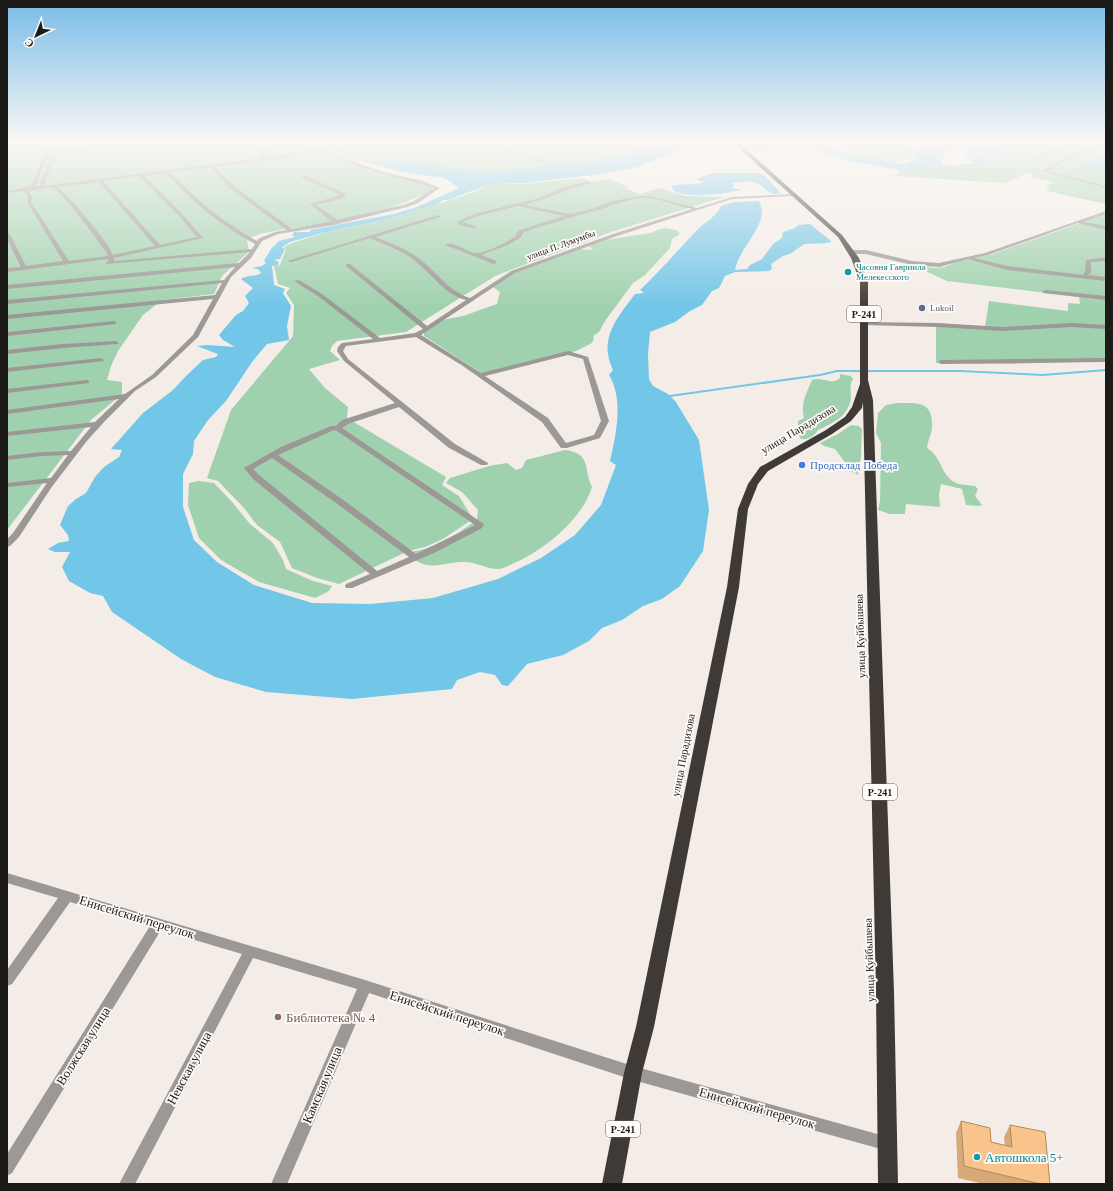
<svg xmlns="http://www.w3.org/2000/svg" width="1113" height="1191" viewBox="0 0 1113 1191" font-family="'Times New Roman',serif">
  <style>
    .green { fill: #a0d1ae }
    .water { fill: #72c6e7; fill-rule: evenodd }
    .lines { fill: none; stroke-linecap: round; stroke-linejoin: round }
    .stream { stroke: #72c6e7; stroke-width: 2 }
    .street { fill: #9b9895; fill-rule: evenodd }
    .highway { fill: #3f3a35; fill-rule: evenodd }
    .wall { fill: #d6a978 }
    .building { fill: #f9c48b; stroke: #ae8961 }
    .culture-dot { fill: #0f9aa8; stroke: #fefbf9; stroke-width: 1.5 }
    .service-dot { fill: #5c6f8a; stroke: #fefbf9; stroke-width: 1.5 }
    .shop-dot { fill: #3f7fe0; stroke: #fefbf9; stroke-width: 1.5 }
    .education-dot { fill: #8d6e63; stroke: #fefbf9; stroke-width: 1.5 }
    .labels { text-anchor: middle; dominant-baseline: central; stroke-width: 3.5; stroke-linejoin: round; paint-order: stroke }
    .far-street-label { font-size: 9px; fill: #1d1b18; stroke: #fefbf9 }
    .far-culture-label { font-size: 9px; fill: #0d838f; stroke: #fefbf9; text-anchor: start }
    .far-service-label { font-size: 9px; fill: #4e5e75; stroke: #fefbf9; text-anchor: start }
    .shield { fill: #fefbf9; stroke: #605e5c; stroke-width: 1 }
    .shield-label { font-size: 10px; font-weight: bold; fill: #1d1b18 }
    .street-label { font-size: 11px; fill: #1d1b18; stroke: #fefbf9 }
    .shop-label { font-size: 11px; fill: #366cbe; stroke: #fefbf9; text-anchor: start }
    .near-street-label { font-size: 13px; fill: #1d1b18; stroke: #fefbf9 }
    .near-education-label { font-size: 13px; fill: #785e54; stroke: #fefbf9; text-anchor: start }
    .near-culture-label { font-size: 13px; fill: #0d838f; stroke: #fefbf9; text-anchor: start }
  </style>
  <rect width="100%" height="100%" fill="#f4ede7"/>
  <!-- green -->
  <path class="green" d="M7,142H305L334,157L370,170L425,183L432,187V190C397,210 348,218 308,226C291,229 274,230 257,235L247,240L249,252L222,276L214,294L162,300L143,315L118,351L111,366L107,380L122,382V394L91,420L7,530Z
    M332,142H649L645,149L631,151L630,153L592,160L487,173L395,160L381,163L345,155Z
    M742,142H766L773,151C760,155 752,150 742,142Z
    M842,142H906L904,144L918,151L914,156L907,160L889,162L850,152Z
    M1055,142H1106V156L1103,154L1079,166L1106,172V204L1047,191L1050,189L1046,186L1054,182L1030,177L1034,174L1027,173L1005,183L895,176L900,170L930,169L937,166L969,167L982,164V162L993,160L976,155H989L998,158L1000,151L994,150C1001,146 1014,145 1021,147L1017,148L1015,151L1038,147L1034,143Z
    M583,178L591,182L609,179L628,187L625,188L639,194L659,188L685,196L724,197L611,232L495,276L406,332L337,341L332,346L330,351L340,360L309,369L325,388L348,407L347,418L446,477L442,485L459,496L473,519L443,539L425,547L408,551L339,584L317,578L292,568L280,542L257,525L244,508L218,481L207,478L231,410L293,336L294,305L286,293L290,288L278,284L274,266L280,265L286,249L284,247L292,243L324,233L390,219L472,193L490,184H524Z
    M1106,214V361L1011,364L936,363V326L985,327L989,301L1068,311V303L1080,304L1079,297L947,281L912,265L934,268L944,267L962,260L990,255Z
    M666,228L676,230L680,234L672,239L670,248L645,275L633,283L605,321L599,332L593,336L594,338L592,343L576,351L483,374L424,336V332L442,320L463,316L497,304L500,292L493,287L514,273L580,249L593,250L589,246L605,240L651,233L659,229Z
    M840,374L851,376L853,379C849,386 851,390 851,398C848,417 833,423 818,430C814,436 808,440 801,439L798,433V421L804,418C800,404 807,392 812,380C822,376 831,386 840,378Z
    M897,403C916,403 933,400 932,426C932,433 928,440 927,448C942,457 940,473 954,482C959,485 969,485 975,486L978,489L975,496L982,505L978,506L966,505L962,489L941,484L939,495L940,507L906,504L905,514H890L878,510L880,501L881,443L876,433L878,413L886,405Z
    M851,425L859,426L862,429L861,456L858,475L852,472L835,449L824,446L820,443L838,434Z
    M565,450C592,454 583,468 592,487C582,520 543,551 512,564C508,566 502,569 498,569C486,569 475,561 462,562C439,563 430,572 409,556V552C439,548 453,536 477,520L478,510L462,492L446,483L450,478L489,466L507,463L516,470L522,468L526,460Z
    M198,481L214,483L233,503L250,524L273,543L283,560L286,569L313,581L332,586L329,591L315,598L259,582L221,560L199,538L188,505L189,483Z"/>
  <!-- water -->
  <path class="water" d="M326,142H332L345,155L381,163L395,160L487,173L593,160L630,153L631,151L645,149L649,142H712L691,145L653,161L641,164V166L603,174L524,183L490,184L448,200H443L437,204L389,219L323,233L290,242L282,247L285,249L280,259L274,260L279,262L278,265L272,266L274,285L285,289L283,293L291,306L287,326L289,340L267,344L252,362L226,401L208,420L194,441L193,454L183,474V507L194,540L217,562L254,585L312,603L370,604L433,598L498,579L541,558L575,535L601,505L616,465L610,461C616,434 624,400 609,375L613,370C598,339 617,318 635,294L644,293L640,290C660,271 678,250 697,230C705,222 716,217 721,206L735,202L759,201C760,205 763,210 762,213C759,235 739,249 735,270L747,269L750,265L762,259L773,244L782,238L783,232L795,228L799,225L810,224L831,241V242L827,243L804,244L790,254L783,256L771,264L772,269L769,271L735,272L725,276L719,288L712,291L702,305L690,311L675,322L650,332L648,354L649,379L653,386L668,394L676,402L699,440L709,510L703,551L680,586L662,599L643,606L622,620L602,628L589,641L563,655L527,664L508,686L502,685L495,675L480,672L457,680L452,689L352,699L266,692L215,677L181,659L112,612L103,596L90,593L69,581L62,567L70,552H55L48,549L58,543L69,541L68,535L60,525L68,506L76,499L86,493L95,477L104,467L119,457L122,450L111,449L143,413L173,390L185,377L203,360L216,357L218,354L197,346L208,345L235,347L223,340L219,335L236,315L243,311L249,303L245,296L253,288L241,279C247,275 255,277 261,273L258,269L252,268L262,266L266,263L264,261L271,249L279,241L295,237L292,235L294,232H310V230L394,214L417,207L459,188L445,178L401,172L339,155L329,148Z
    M808,142H815L823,146L898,164C910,163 915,160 917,150L933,144L928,142H945L957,145H976L997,142H1055L1034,143L1039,146L1015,151L1013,150L1020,147C1013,145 1001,146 995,150L1012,153L1000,158L989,155H976L995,160L982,162L983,164L969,167L937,166L930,169L900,170L855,162L832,156L826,154ZM955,147L966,148L969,151L966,153L965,156L975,163L952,166L941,164L942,159L946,155L945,151Z
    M1103,154L1106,156V172L1079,166Z
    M713,173H758L763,174L779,191L780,193C770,197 765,187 758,184C750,180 740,182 732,183L734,186L733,188L741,190C727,193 684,200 673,190L672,186L676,185L704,183L696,179Z"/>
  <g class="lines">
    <!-- stream -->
    <path class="stream" d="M670,396L820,375L837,371H960L1043,375L1106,370"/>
    <!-- street -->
    <path class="street" d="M50,142H54L36,185L32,187L42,186L40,183L56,147L58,146L60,147L59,150L134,142H144L57,153L44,183L45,186L262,158L259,142H263L266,157L323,150L316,142H320L328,150L337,155L380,171L423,181L440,188L418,203L407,207L334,225L278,234L262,241L251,258L231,277L198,337L156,377L135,391L104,422L86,442L51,488L19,537L10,546L7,547V539L13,533L47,483L7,487V483L51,478L68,455L42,456L7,460V456L42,452L71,451L91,427L7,436V432L95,422L119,399L7,414V410L125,394L152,375L193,335L213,299L7,319V315L215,295L222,283L7,304V300L224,280L235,267L7,289V285L239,263L250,252L106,264V262L109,261L108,259L7,272V268L21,267L7,239V232L10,234L26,266L63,261L27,202L28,197L24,191L7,193V191L24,188L32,184ZM325,152C359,171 398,176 434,188L414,201L403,205L336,220L335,218L316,205L344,198L346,194L306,176H302V178L341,195L310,204L331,221L292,229L232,185L215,167ZM211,167L228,187L287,230L275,232L258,239L257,241C225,223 195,200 171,172ZM167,173C191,202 222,226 255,244L252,249L114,261V258L203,238L184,216L144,176ZM139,176L181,218L197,237L160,245L103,181ZM99,182L155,246L113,255C108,241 70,198 58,187ZM53,187C73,206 90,230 106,252L108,256L69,261L31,202L32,197L28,191Z
      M479,142H484L543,161L539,162Z
      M1105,142H1106V144L1077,156L1047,171L1106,186V188L1041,171L1073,154Z
      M1068,145L1071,146L1034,161L1030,160Z
      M589,181L591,183C568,189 547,199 524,205L570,214L592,209L612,201L640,196H649L697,208L732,197L795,194L797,195L795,196L732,199L617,236L515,273L421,335L481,373L568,351L588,357L609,421L600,438L567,448H561L542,422L463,366L416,337L346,346L343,351L348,359L455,444L488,463L487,465H481L449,448L399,407L348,424L342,428L484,524L482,528L436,552L352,588H346L345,586L346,584L370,574L253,479L244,468L281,447L331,426H336L342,420L395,403L344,361L337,351L338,347L342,343L373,339L318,296L294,281L299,280L322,294L380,338L415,333L423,329L346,266V264H350L427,326L466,300C444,294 432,274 415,261C402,250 385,245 370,238L292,262L287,261L438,215L440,216V217L375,237C389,242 404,248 417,257C436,270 447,291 470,298L511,271L613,234L692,209C678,206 662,199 647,198C628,197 612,207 594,211C570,218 547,224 524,232L520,238L510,244L481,255L496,261V263L494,264L445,245C453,240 466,252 475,253C485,254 507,242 516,236L517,232L520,230L564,216L518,206L478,216L463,222L476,227V229L460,225L457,222L474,214L540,198L564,187ZM568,355L583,359L601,421L594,435L566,443L548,418L485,376ZM334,430L337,431L475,525L416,554L342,499L278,455ZM272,458L336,503L409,557L377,571L259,475L253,469Z
      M1106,211V214L1083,222L1106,226V230L1078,223L988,255L974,258L1007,266L1083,275L1085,272L1086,260L1106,257V261L1091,262V272L1088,275L1106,277V281L1007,270L968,259L939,267L912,265L866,254H854L851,252L854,250H866L912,261L939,263L985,253Z
      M1045,290L1106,296V300L1043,293V291Z
      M114,321L116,322V324L7,336V332Z
      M865,322L938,323L1002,327L1071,323L1106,325V329L1071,327L1002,331L938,327L863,325L862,324Z
      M116,341L119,343L118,344L63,348L7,354V350L63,344Z
      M101,358L104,360L103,361L7,372V368Z
      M1106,358V362L941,364L938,362L941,360Z
      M87,380L89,381V383L7,393V389Z
      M7,873L365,980L633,1066L888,1137L893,1139L895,1144L893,1149L888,1151L633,1080L369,993L287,1184H271L357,989L253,958L135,1184H119L242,954L161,930L12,1173L7,1176V1154L150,926L70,902L12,984L7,986V970L58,898L7,883Z"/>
    <!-- highway -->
    <path class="highway" d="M732,142H738L842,235L859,258L868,282V380L873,400L894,992L898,1184H878L876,992L863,402L862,408L851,421L832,434L768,471L758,484L748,509L739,587L654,1027L642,1073L622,1184H602L624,1073L636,1027L727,587L738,509L748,484L760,467L826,430L845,417L852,407L860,384V282L851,258L838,237Z"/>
  </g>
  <!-- wall -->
  <path class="wall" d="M961,1121L991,1142L1005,1146L1004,1137L1010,1125L1050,1184H984L958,1178L956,1133Z"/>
  <!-- building -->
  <path class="building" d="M961,1121L990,1128L991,1142L1012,1147L1010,1125L1045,1132L1050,1184H1041L964,1166Z"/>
  <!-- sky -->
  <linearGradient id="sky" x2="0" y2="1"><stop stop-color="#79bbe8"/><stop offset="0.46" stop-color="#faf7f4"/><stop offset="1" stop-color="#faf7f4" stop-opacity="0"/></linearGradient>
  <rect width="1113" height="308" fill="url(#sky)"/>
  <!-- markers -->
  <g class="culture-dot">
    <circle cx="848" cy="272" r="4"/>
    <circle cx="977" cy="1157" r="4"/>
  </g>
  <circle class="service-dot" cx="922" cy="308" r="4"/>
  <circle class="shop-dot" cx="802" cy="465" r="4"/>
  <circle class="education-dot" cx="278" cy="1017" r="4"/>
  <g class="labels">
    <!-- far-street labels -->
    <g class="far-street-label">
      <text transform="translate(561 245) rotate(-20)">улица П. Лумумбы</text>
    </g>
    <!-- far-culture labels -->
    <g class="far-culture-label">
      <text x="856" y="267">Часовня Гавриила<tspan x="856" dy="10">Мелекесского</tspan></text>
    </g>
    <!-- far-service labels -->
    <g class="far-service-label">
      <text x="930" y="308">Lukoil</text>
    </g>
    <!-- shield labels -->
    <g class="shield">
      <rect x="847" y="306" width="34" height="16" rx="3"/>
      <rect x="863" y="784" width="34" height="16" rx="3"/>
      <rect x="606" y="1121" width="34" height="16" rx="3"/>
    </g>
    <g class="shield-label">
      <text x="864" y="314">Р-241</text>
      <text x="880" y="792">Р-241</text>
      <text x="623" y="1129">Р-241</text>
    </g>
    <!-- street labels -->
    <g class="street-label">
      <text transform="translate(798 429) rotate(-31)">улица Парадизова</text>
      <text transform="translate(860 636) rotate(-92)">улица Куйбышева</text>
      <text transform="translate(683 755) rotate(-79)">улица Парадизова</text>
      <text transform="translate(869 960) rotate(-92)">улица Куйбышева</text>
    </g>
    <!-- shop labels -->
    <g class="shop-label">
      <text x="810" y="465">Продсклад Победа</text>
    </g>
    <!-- near-street labels -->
    <g class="near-street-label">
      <text transform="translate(137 917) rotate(17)">Енисейский переулок</text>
      <text transform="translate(447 1013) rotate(18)">Енисейский переулок</text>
      <text transform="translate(83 1046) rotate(-58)">Волжская улица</text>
      <text transform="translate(189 1068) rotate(-62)">Невская улица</text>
      <text transform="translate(322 1085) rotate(-67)">Камская улица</text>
      <text transform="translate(757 1108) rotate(16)">Енисейский переулок</text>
    </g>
    <!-- near-education labels -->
    <g class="near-education-label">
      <text x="286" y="1017">Библиотека № 4</text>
    </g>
    <!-- near-culture labels -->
    <g class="near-culture-label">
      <text x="985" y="1157">Автошкола 5+</text>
    </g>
  </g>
  <!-- border -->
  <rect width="1113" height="1191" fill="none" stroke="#1d1b18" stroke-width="16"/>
  <!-- north arrow -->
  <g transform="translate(36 36) rotate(223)" stroke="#fefbf9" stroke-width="3" paint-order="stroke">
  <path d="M0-3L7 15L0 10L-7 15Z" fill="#1d1b18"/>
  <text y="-6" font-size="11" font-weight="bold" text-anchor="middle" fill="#1d1b18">С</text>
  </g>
</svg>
